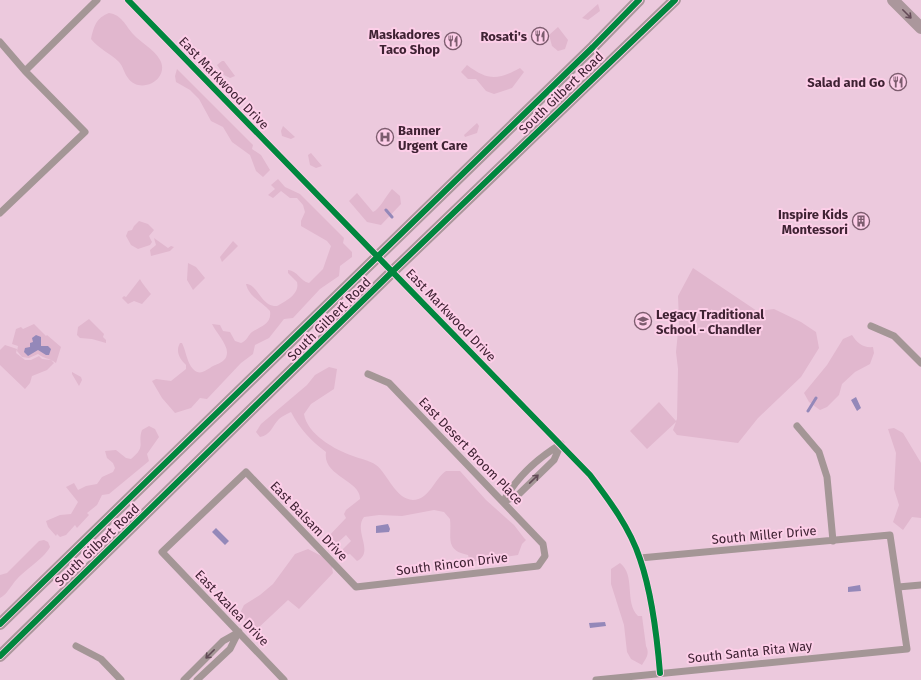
<svg xmlns="http://www.w3.org/2000/svg" width="921" height="680" viewBox="0 0 921 680" font-family="'Fira Sans',sans-serif">
  <style>
    .green { fill: #e1b7ce }
    .water { fill: #9488b9 }
    .lines { fill: none; stroke-linecap: round; stroke-linejoin: round }
    .stream { stroke: #9488b9; stroke-width: 3 }
    .minor { stroke: #a49696; stroke-width: 7 }
    .primary { stroke: #ab979c; stroke-width: 12 }
    .cycleway-casing { stroke: #fdcee8; stroke-width: 8 }
    .cycleway { stroke: #00873e; stroke-width: 6 }
    .oneway { stroke: #654b58 }
    .oneway2 { stroke: #624b56 }
    .labels { text-anchor: middle; dominant-baseline: central; stroke-width: 4; stroke-linejoin: round; paint-order: stroke }
    .poi-label { font-size: 13px; font-weight: bold; fill: #3f2233; stroke: #fdcee8; text-anchor: end }
    .street-label { font-size: 13px; fill: #3f2233; stroke: #fdcee8 }
  </style>
  <rect width="100%" height="100%" fill="#ecc9dd"/>
  <!-- green -->
  <path class="green" d="M598,4L600,11L588,20L582,18Z
    M109,13C122,15 125,25 133,34C141,43 154,49 160,60C163,65 163,72 159,77C152,87 135,89 128,78C124,73 123,66 119,62C110,53 99,49 91,39C94,26 96,18 109,13Z
    M558,27L568,40L565,49L558,51L552,46L549,35Z
    M222,61H224L235,76L230,78L224,75L217,65Z
    M467,65C488,81 498,80 520,68L524,72L512,88L494,94L486,91L476,79H468L461,72Z
    M177,69L253,145L252,149L261,155L270,170L263,177L256,171L250,155L232,142L223,127L211,121L199,99L190,90L176,82L175,76Z
    M477,123L479,126L477,133L465,137L464,135Z
    M283,126L295,137L291,139L282,136L281,131Z
    M311,153L322,166L316,168L310,165L308,155Z
    M278,179L285,187L300,194L344,238L343,243L352,252V257L340,266L339,276L320,289L293,318L284,319L269,338L255,345L253,354L241,363L207,399L200,398L191,408L175,413L162,398L152,381L156,379L171,381L186,369V365C180,359 175,352 180,343H182C186,351 187,363 193,369C200,376 204,371 210,368C217,363 227,363 227,352C227,344 216,332 212,324L220,325L223,331L230,332L235,341L241,343C247,341 248,335 252,332C261,326 272,324 270,311C262,302 249,297 246,284C258,284 261,307 277,306C286,301 300,294 297,282L288,273V270C298,271 300,281 309,283L323,269L331,246L327,241L301,226V221L305,212L303,205L297,198H290L281,191L273,198L268,195L275,189L271,185Z
    M392,189L400,196L401,204L381,225L367,222L349,201L357,193L373,212C379,210 386,196 392,189Z
    M139,221L148,224L154,230L149,236L152,242L150,245L138,249L131,245L126,236L128,231L132,230L134,226Z
    M154,238L168,248L171,246L174,247L170,251L151,256L150,250L156,245Z
    M233,241L238,246L222,262L220,257Z
    M188,263L196,267L205,278L193,290L187,280Z
    M693,268L757,311L774,309L801,322L816,332L819,348L801,377L758,418L738,443L677,435L673,430L676,422L647,449L630,431L659,402L676,421L677,419L678,369L676,352L679,322L678,296Z
    M140,279C141,282 150,293 151,294L142,304L134,301L128,304L122,298L124,296L126,297Z
    M89,319L104,334L103,337L106,340V343L92,339L80,338L77,335L78,327Z
    M34,324L46,336L47,335L61,347L56,363C50,358 44,359 38,354L29,358L22,357L17,351L18,346L12,344L16,329L21,327L23,329Z
    M852,335C857,343 863,348 873,347L874,353L870,364L855,372L842,384L839,395L827,407L820,410L809,402L804,393L827,365L843,339Z
    M5,345L17,349L16,353L25,360H31L39,356L42,359L51,360L54,363L47,370L32,376L30,383L25,389L0,365V350Z
    M329,367L337,369L334,389L311,404L304,414C307,434 335,450 353,456C360,459 369,460 376,465C388,474 395,499 413,500C429,500 435,478 446,471H460L486,500L514,525L524,538L526,540L522,544L518,555L470,562L468,555C444,550 452,537 450,519L444,512L434,510L402,516L379,515L364,517C353,531 375,552 357,561L350,554L342,556L339,553L351,541L346,535L334,546L327,538L346,518L344,514L346,510L360,499C361,480 322,476 326,452C311,441 300,429 291,412C287,414 282,416 279,419C272,426 271,435 260,437L256,432L261,424L307,385L315,375Z
    M72,372L81,377L82,380L79,386L72,374Z
    M149,426L155,429L159,437L147,454L149,461L109,494L102,495L97,505L87,513L89,515L77,528L75,525L66,535L60,537L57,534L56,536L48,527L46,521L60,515L71,514L78,502L66,487L74,483L78,490L86,486L97,484L102,477L113,472L115,468L113,463L107,458L105,451L116,450L126,458L131,459C147,446 137,444 142,430Z
    M894,428L903,433L921,463V518L912,517L903,530L893,522L899,505L894,489L896,453L888,429Z
    M44,540L48,542L50,547C43,560 22,571 13,584C8,590 7,594 0,598V575L7,573L39,541Z
    M308,549L331,561L333,573L299,609L288,600L256,630L243,619L241,611L244,605L260,595L273,584L295,554Z
    M620,563C636,575 624,602 638,616H642L646,646C650,654 646,658 642,665L631,659L627,652L624,625L611,584V569Z"/>
  <!-- water -->
  <path class="water" d="M36,335L41,337V346H48L51,349L49,355H46L38,350L28,356L24,352L25,348L30,347V343L33,342L32,338Z
    M856,397L861,408L857,411L851,400Z
    M388,524L390,529L389,532L376,533V526Z
    M216,528L229,541L225,545L212,532Z
    M860,585L861,591L848,592V587Z
    M605,622L606,626L590,628L589,623Z"/>
  <g class="lines">
    <!-- stream -->
    <path class="stream" d="M386,210L392,217
      M808,411L816,398"/>
    <!-- minor -->
    <path class="minor" d="M128,0L590,475C609,500 630,528 640,559C652,594 657,636 660,673
      M0,42L25,71L85,132L0,213
      M25,71L97,0
      M871,326L894,336L921,363
      M797,426L819,452L827,477L833,541
      M503,502L518,495L554,460L561,444
      M503,502C516,478 538,458 561,444
      M898,587L921,585
      M76,646L101,659L121,680
      M184,680L223,641L239,632
      M197,680L230,649L238,633
      M284,680L162,552L246,472L356,587L538,566L545,556L543,544L389,383L368,374
      M596,680L907,649L890,535L640,558"/>
    <!-- primary -->
    <path class="primary" d="M893,0L921,28
      M0,624L593,47L639,0
      M0,656L393,271L675,0"/>
    <!-- cycleway casing -->
    <g class="cycleway-casing">
      <path id="cycleway" d="M128,0L590,475C609,500 630,528 640,559C652,594 657,636 660,673
        M0,624L593,47L639,0
        M0,656L393,271L675,0"/>
    </g>
    <!-- cycleway -->
    <use href="#cycleway" class="cycleway"/>
  </g>
  <!-- one-way arrows -->
  <defs><path id="oneway-shaft" d="M-6 0H5M1.5-3L5.5 0L1.5 3" fill="none" stroke-width="1.6" stroke-linecap="round" stroke-linejoin="round"/></defs>
  <use class="oneway" href="#oneway-shaft" transform="translate(907 14) rotate(45)"/>
  <g class="oneway2">
    <use href="#oneway-shaft" transform="translate(534 479) rotate(-44)"/>
    <use href="#oneway-shaft" transform="translate(210 654) rotate(135)"/>
  </g>
  <!-- icons -->
  <defs>
    <g id="restaurant-ring" transform="scale(0.9)"><circle r="9.5" fill="#fdcee8" stroke="#7c5c6e" stroke-width="1.5"/><path d="M-5-6h1v4h1v-4h1v4h1v-4h1v5L-1.5 .5V6h-2V.5L-5-1ZM5-6V6H3V1.5H1.5Q1.5-4 5-6Z" fill="#7c5c6e"/></g>
    <g id="hospital-ring" transform="scale(0.9)"><circle r="9.5" fill="#fdcee8" stroke="#7c5c6e" stroke-width="1.5"/><path d="M-5-5h3v3.5h4V-5h3V5h-3V1.5h-4V5h-3Z" fill="#7c5c6e"/></g>
    <g id="building-ring" transform="scale(0.9)"><circle r="9.5" fill="#fdcee8" stroke="#7c5c6e" stroke-width="1.5"/><path d="M-4-6H4V6H1V3H-1V6H-4ZM-2.5-4.3h1.7v1.8h-1.7ZM.8-4.3h1.7v1.8H.8ZM-2.5-1h1.7V.8h-1.7ZM.8-1h1.7V.8H.8Z" fill="#7c5c6e"/></g>
    <g id="school-ring" transform="scale(0.9)"><circle r="9.5" fill="#fdcee8" stroke="#7c5c6e" stroke-width="1.5"/><path d="M0-5L7-2L0 1L-7-2ZM-4 1L0 2.5L4 1V4Q0 6-4 4Z" fill="#7c5c6e"/></g>
  </defs>
  <g fill-rule="evenodd">
    <use href="#restaurant-ring" x="540" y="36"/>
    <use href="#restaurant-ring" x="453" y="41"/>
    <use href="#restaurant-ring" x="898" y="82"/>
    <use href="#hospital-ring" x="385" y="137"/>
    <use href="#building-ring" x="861" y="221"/>
    <use href="#school-ring" x="643" y="321"/>
  </g>
  <g class="labels">
    <!-- poi labels -->
    <g class="poi-label">
      <text x="440" y="34">Maskadores<tspan x="440" dy="15">Taco Shop</tspan></text>
      <text x="527" y="36">Rosati's</text>
      <text x="885" y="82">Salad and Go</text>
      <text x="398" y="130" text-anchor="start">Banner<tspan x="398" dy="15">Urgent Care</tspan></text>
      <text x="848" y="214">Inspire Kids<tspan x="848" dy="15">Montessori</tspan></text>
      <text x="656" y="314" text-anchor="start">Legacy Traditional<tspan x="656" dy="15">School - Chandler</tspan></text>
    </g>
    <!-- street labels -->
    <g class="street-label">
      <text transform="translate(224 83) rotate(46)">East Markwood Drive</text>
      <text transform="translate(561 93) rotate(-44)">South Gilbert Road</text>
      <text transform="translate(451 315) rotate(46)">East Markwood Drive</text>
      <text transform="translate(329 319) rotate(-45)">South Gilbert Road</text>
      <text transform="translate(471 451) rotate(46)">East Desert Broom Place</text>
      <text transform="translate(309 521) rotate(46)">East Balsam Drive</text>
      <text transform="translate(764 535) rotate(-5)">South Miller Drive</text>
      <text transform="translate(97 545) rotate(-44)">South Gilbert Road</text>
      <text transform="translate(452 564) rotate(-7)">South Rincon Drive</text>
      <text transform="translate(232 608) rotate(46)">East Azalea Drive</text>
      <text transform="translate(750 652) rotate(-6)">South Santa Rita Way</text>
    </g>
  </g>
</svg>
